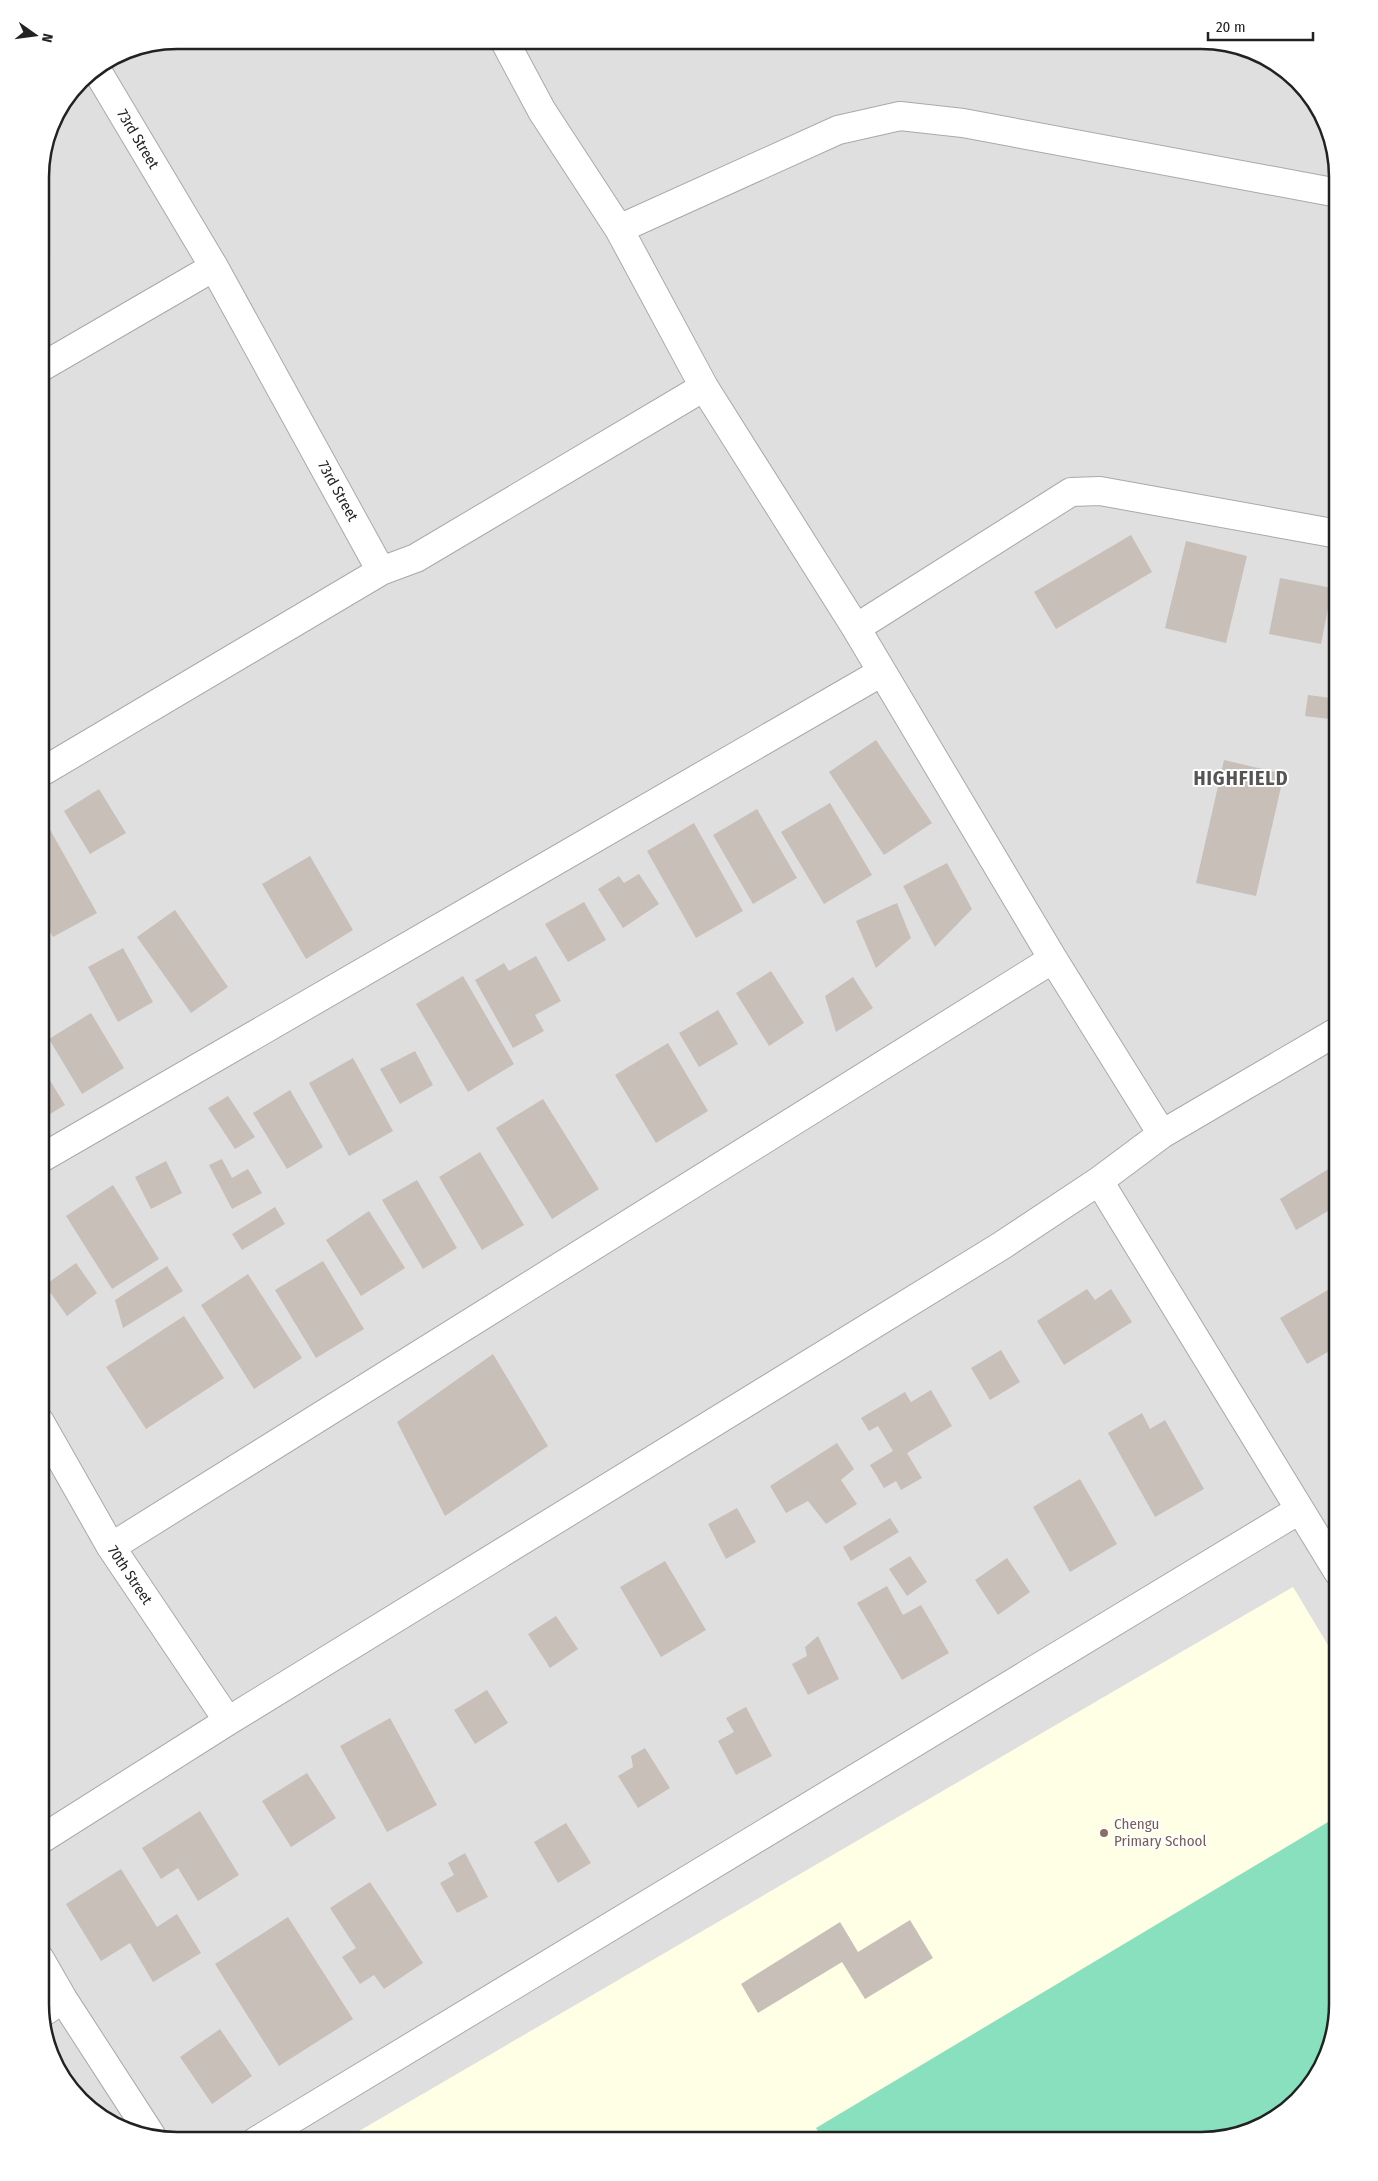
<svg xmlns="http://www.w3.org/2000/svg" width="1378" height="2181" viewBox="0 0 1378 2181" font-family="'Fira Sans Condensed',sans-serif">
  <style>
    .residential { fill: #e0dfdf }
    .education { fill: #ffffe5 }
    .pitch { fill: #88e0be }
    .building { fill: #c7bfb8 }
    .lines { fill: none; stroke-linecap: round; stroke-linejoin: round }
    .minor-casing { stroke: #a9a9a9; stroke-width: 30 }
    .minor { stroke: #fff; stroke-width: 28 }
    .education-dot { fill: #8d6e63; stroke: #fff; stroke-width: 2 }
    .labels { text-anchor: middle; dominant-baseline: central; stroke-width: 4; stroke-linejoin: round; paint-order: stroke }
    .street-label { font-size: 15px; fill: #222; stroke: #fff }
    .education-label { font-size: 15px; fill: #785e54; stroke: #fff; text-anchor: start }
    .district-label { font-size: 20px; font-weight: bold; letter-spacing: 1px; fill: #555; stroke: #fff }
    .rim { fill: none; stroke: #222; stroke-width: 2.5 }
  </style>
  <rect width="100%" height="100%" fill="#f2efe9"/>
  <!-- residential -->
  <path class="residential" d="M177,40H1210L1277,63L1324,116L1338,177V1662L1293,1587L342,2141H168L101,2118L54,2065L40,2004V168L51,124L80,80L125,50Z"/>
  <!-- education -->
  <path class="education" d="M1293,1587L1338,1662V2004L1320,2073L1262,2127L1201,2141H342Z"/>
  <!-- pitch -->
  <path class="pitch" d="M1338,1816V2004L1320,2073L1262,2127L1201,2141H824L816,2128Z"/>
  <!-- building -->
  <path class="building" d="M1131,535L1152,572L1056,629L1034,592Z
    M1186,541L1247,556L1226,643L1165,628Z
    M1280,578L1332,588L1321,644L1269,634Z
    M1308,695L1338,699V720L1305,716Z
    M876,740L932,823L884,855L829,772Z
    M1224,760L1284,774L1256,896L1196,883Z
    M99,789L126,833L90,854L64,811Z
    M830,803L872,875L824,904L781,832Z
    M757,809L797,878L753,904L713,835Z
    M694,823L743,911L696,938L647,851Z
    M49,828L97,913L53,937L40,914V833Z
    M310,856L353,930L306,959L262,884Z
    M947,863L972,909L935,947L903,886Z
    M639,874L659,904L623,928L598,889L619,876L624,883Z
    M584,902L606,940L568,962L545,924Z
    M897,903L911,938L876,968L856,921Z
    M175,910L228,987L191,1013L137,937Z
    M123,948L153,1002L118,1022L88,967Z
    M536,956L561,1001L535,1015L544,1031L513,1048L475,980L504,963L509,971Z
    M771,971L804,1023L769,1046L736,993Z
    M463,976L514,1064L468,1092L416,1004Z
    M853,977L873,1008L836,1032L825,996Z
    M718,1010L738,1044L699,1067L679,1033Z
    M91,1013L124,1068L82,1094L49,1039Z
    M668,1043L708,1111L656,1143L615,1075Z
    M415,1051L433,1085L400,1104L380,1069Z
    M353,1058L393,1131L349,1156L309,1083Z
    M40,1064L65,1105L40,1120Z
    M290,1090L323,1147L287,1169L253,1113Z
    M228,1096L255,1137L235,1149L208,1108Z
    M543,1099L599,1189L552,1219L496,1128Z
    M480,1152L524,1225L482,1250L439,1177Z
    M222,1159L232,1178L248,1169L262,1193L232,1209L209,1165Z
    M166,1161L182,1193L151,1209L135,1177Z
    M1338,1163V1205L1296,1230L1280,1199Z
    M417,1180L457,1248L423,1269L382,1200Z
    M113,1185L159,1259L112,1289L66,1216Z
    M275,1207L285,1224L242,1250L232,1234Z
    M369,1211L405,1268L361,1296L326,1240Z
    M323,1261L364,1329L316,1358L275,1290Z
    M76,1263L97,1293L67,1316L45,1285Z
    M167,1266L183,1291L123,1328L115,1300Z
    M248,1274L302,1358L254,1389L201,1305Z
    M1338,1284V1346L1307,1364L1280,1318Z
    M1087,1289L1095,1300L1111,1289L1132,1322L1064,1365L1037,1321Z
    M184,1316L224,1378L146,1429L106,1367Z
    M1001,1350L1020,1382L990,1400L971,1368Z
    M493,1354L548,1446L445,1516L397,1422Z
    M931,1390L952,1426L907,1453L922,1478L901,1490L896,1481L884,1488L870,1465L893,1451L878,1426L869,1431L861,1418L905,1392L911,1402Z
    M1142,1413L1150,1429L1165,1420L1204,1489L1155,1517L1108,1433Z
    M837,1443L854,1469L841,1480L857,1504L826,1524L808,1501L786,1513L770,1486Z
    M1080,1479L1117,1544L1070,1572L1033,1507Z
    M737,1508L756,1542L726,1559L708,1524Z
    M890,1518L899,1532L851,1561L843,1547Z
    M910,1556L927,1582L907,1596L889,1569Z
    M1007,1558L1030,1592L998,1615L975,1580Z
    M665,1561L706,1630L661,1657L620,1587Z
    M887,1586L903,1615L921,1605L949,1653L902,1680L857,1603Z
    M556,1616L578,1649L550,1668L528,1634Z
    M818,1636L839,1679L808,1695L792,1664L807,1656L805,1647Z
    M487,1690L508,1723L475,1744L454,1710Z
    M746,1707L772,1756L736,1775L718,1741L734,1732L726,1718Z
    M390,1718L437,1805L387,1832L340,1746Z
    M645,1748L670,1788L638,1808L618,1776L633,1767L631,1756Z
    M307,1773L336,1818L291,1847L262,1801Z
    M200,1811L239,1875L198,1901L178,1868L161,1879L142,1848Z
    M566,1823L591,1863L558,1883L534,1842Z
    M465,1853L488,1897L457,1913L440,1883L454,1875L448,1863Z
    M121,1869L157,1927L177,1914L201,1953L153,1982L130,1943L101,1961L66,1904Z
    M370,1882L423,1963L384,1989L374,1975L360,1984L342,1957L356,1948L330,1908Z
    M288,1917L353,2019L279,2066L215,1964Z
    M910,1920L933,1958L865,1999L842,1962L758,2013L741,1984L840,1922L858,1952Z
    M220,2029L252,2076L212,2104L180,2057Z"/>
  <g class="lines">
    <!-- minor casing -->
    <g class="minor-casing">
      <path id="minor" d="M504,40L542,111L619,229L704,387L856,628L1053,959L1162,1134
        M619,229L838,130L900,116L963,123L1338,193
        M40,368L214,267
        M381,571L416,558L704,387
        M856,628L1071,492L1100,491L1338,534
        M40,773L381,571L214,267L96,69
        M40,1159L882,672
        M1099,1181L1338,1572
        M40,1422L111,1547L228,1721
        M111,1547L1053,959
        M40,1840L228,1721L1001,1246L1099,1181L1162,1134L1338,1031
        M40,1959L63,1999L151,2135
        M42,2013L63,1999
        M256,2141L1299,1510"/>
    </g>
    <!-- minor -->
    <use href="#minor" class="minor"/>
  </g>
  <!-- markers -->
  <circle class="education-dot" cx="1104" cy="1833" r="5"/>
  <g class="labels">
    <!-- street labels -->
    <g class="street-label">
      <text transform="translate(138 139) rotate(59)">73rd Street</text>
      <text transform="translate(338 491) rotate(61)">73rd Street</text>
      <text transform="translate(130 1575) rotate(56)">70th Street</text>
    </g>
    <!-- education labels -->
    <g class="education-label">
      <text x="1114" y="1824">Chengu<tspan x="1114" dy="17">Primary School</tspan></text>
    </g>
    <!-- district labels -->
    <g class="district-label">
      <text x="1241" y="778">HIGHFIELD</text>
    </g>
  </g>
  <!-- crop -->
  <path d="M0 0H1378V2181H0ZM177 49H1201A128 128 0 0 1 1329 177V2004A128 128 0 0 1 1201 2132H177A128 128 0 0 1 49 2004V177A128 128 0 0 1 177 49Z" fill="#fff" fill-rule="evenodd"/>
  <path class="rim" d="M177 49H1201A128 128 0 0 1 1329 177V2004A128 128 0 0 1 1201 2132H177A128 128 0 0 1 49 2004V177A128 128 0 0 1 177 49Z"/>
  <!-- north arrow -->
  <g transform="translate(35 35) rotate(104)" stroke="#ffffff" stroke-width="4" paint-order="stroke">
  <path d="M0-4L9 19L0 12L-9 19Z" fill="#222222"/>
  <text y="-8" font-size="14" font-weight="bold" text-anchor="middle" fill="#222222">N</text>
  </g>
  <!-- scale -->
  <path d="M1208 32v8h105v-8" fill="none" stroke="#222222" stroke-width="2.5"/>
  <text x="1216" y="32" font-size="15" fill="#222222" stroke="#ffffff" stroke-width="4" paint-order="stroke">20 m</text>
</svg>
